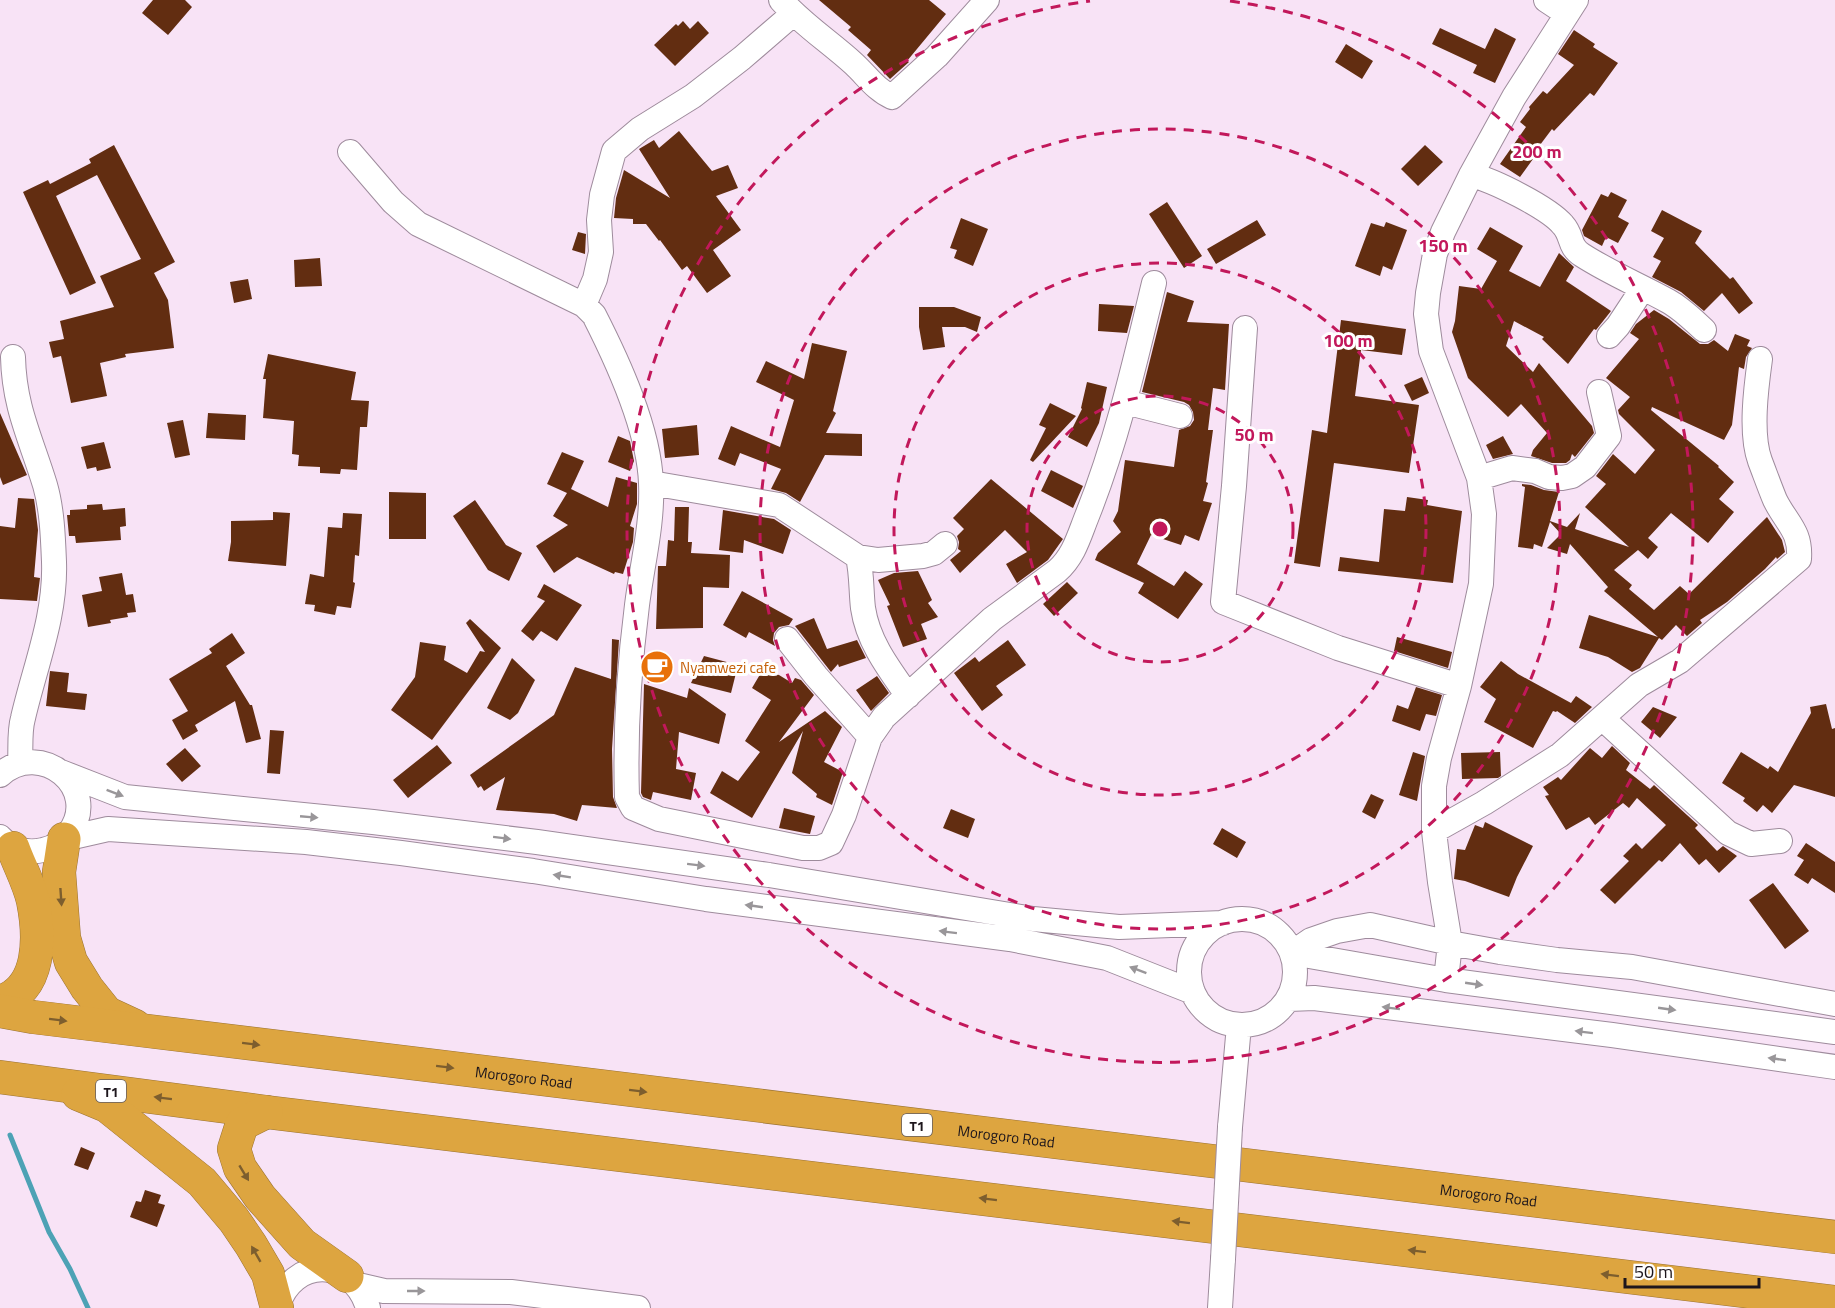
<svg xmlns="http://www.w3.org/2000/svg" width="1835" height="1308" viewBox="0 0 1835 1308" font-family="'Titillium Web',sans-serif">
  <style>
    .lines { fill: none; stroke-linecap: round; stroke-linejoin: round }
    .stream { stroke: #4da2b5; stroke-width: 5 }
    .building { fill: #622d11 }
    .minor-casing { stroke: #9e8b9c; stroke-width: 26 }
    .highway-casing { stroke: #9a7333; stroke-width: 34 }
    .minor { stroke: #fff; stroke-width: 24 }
    .highway { stroke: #dda540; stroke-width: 33 }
    .minor-bridge-casing { stroke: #9e8b9c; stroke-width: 26; stroke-linecap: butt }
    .minor-bridge { stroke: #fff; stroke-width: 24 }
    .oneway { fill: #999699 }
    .oneway2 { fill: #7d5e2e }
    .ring { fill: none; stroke: #c2185b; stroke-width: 3; stroke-dasharray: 10 8 }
    .labels { text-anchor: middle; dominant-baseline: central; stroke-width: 6; stroke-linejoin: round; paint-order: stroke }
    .shield { fill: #fff; stroke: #615c60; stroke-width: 1.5 }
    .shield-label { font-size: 14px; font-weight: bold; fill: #1d161c }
    .food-label { font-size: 15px; fill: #c56008; stroke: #fff; text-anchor: start }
    .street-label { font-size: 15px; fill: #1d161c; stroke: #fff }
    .centre { fill: #c2185b; stroke: #fff; stroke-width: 3 }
    .ring-label { font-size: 18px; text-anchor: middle; font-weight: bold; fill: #c2185b; stroke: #fff; stroke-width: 6; stroke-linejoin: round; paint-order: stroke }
  </style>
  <rect width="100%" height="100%" fill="#f8e3f6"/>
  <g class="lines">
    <!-- stream -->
    <path class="stream" d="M10,1135L49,1232L70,1269L88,1308"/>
  </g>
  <!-- building -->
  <path class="building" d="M153,0H185L192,7L168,35L142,13Z
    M819,0H929L946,14L907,61L909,62L890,79L867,55L871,50L848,30L851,27Z
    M683,21L690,29L698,21L709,33L675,66L654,45L676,24L678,26Z
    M1440,28L1485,49L1495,28L1516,39L1495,83L1473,73L1477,65L1432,44Z
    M1574,30L1595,44L1593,47L1618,63L1594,96L1590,93L1554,131L1552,129L1531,157L1533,159L1520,177L1500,164L1526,127L1520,122L1530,109L1529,107L1543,91L1547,94L1574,65L1558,54Z
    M1346,44L1373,61L1362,79L1335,62Z
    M679,131L712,171L728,165L738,188L716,196L741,230L713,250L731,276L707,293L687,266L682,270L660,240L659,241L646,224H633V219L614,218L616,198L624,170L670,198L639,149L654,140L659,148Z
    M114,145L175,262L154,273L168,300L174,348L125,354L126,357L100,363L107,396L71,403L61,356L53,358L49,342L64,339L60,321L114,307L100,276L141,259L97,175L56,196L96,283L70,295L23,192L48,180L50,184L91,163L89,159Z
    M1425,145L1443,162L1418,186L1401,169Z
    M1611,192L1627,200L1618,217L1629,223L1618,243L1606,237L1602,246L1584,236L1582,230L1601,194L1608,197Z
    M1167,202L1202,256L1184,268L1149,214Z
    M1662,210L1702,231L1695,243L1730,279L1733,277L1753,303L1739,314L1722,293L1704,311L1681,292L1652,277L1661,261L1653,257L1664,238L1651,231Z
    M961,218L988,229L973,266L954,258L957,250L950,248Z
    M1257,220L1266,235L1216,264L1207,249Z
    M1386,222L1407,230L1392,270L1383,266L1380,276L1355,266L1371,223L1384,227Z
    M1490,227L1523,246L1509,271L1540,287L1559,253L1574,267L1566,281L1611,311L1596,330L1594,329L1568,364L1542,339L1544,337L1514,321L1506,346L1533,372L1539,363L1592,426L1594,433L1575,457L1572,454L1570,460L1566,463H1552L1531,456L1533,450L1547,433L1521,404L1508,417L1468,378L1452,332L1455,321L1459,286L1481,289L1497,261L1477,249Z
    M578,232L586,234L585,254L572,250Z
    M320,258L322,286L295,287L294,260Z
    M248,279L252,299L234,303L230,282Z
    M1167,292L1194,301L1187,322L1229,324L1225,390L1213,388L1208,430H1213L1206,482L1208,483L1203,501L1212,503L1199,541L1185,535L1181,545L1151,535L1137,564L1174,586L1185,571L1203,584L1178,619L1138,593L1144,583L1095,560L1098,553L1121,532L1113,521L1118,511L1125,460L1174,467L1179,430L1190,426L1194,420L1193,412L1189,405L1184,402L1142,392Z
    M1099,304L1134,306L1127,333L1098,331Z
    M919,307H954L981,317L977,332L965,327H942L945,347L923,350L919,327Z
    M1654,310L1669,319L1700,344H1708L1714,340L1728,351L1735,334L1750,340L1747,346L1752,348L1746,357L1744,369L1739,367L1732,425L1724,440L1652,407L1651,410L1719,466L1718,467L1734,482L1719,499L1734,512L1708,543L1671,513L1648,538L1658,547L1648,559L1638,550L1614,570L1632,585L1629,589L1654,610L1680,586L1689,594L1767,517L1782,540L1785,552L1777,559L1776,557L1765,569L1727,602L1700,620L1702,623L1687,636L1676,625L1662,640L1659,638L1640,668L1632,672L1608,657L1579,648L1589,615L1658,637L1604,591L1608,587L1570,544L1567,554L1547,548L1561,534L1550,522L1542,547L1534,544L1533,549L1518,547L1525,487L1522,486V484L1531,485L1544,490L1559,492L1550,521L1567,527L1580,513L1575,529L1629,547L1585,507L1606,484L1596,476L1613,454L1635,474L1655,450L1619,414L1618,410L1630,397L1606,378L1639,339L1630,333L1636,324Z
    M1341,320L1406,329L1402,355L1361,350L1355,396L1419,405L1409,473L1334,463L1320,567L1294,563L1312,430L1327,433Z
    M812,343L847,351L833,411L836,413L826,433L862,434V456L825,455L800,502L786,493L771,489L781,469L740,453L735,466L718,459L731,426L780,447L794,400L756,382L766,361L804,379Z
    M268,354L356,372L351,400L369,401L367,427H360L357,470L341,469L340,474L320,473V467L298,466L299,455L292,454L294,421L263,418L266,379H263Z
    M1422,377L1429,393L1412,401L1404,385Z
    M1087,382L1107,387L1099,423L1087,447L1068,437L1082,409L1081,408Z
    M1050,403L1076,416L1033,462L1030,460L1046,428L1039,425Z
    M0,413L27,475L3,485L0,477Z
    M208,413L246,415L245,440L206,438Z
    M183,420L190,455L175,458L167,423Z
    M697,425L699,455L665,458L662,429Z
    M618,436L630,441L634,461L630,471L608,462Z
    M1503,436L1513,454L1493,459L1486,445Z
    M104,442L111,468L97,471L96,467L87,469L81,447Z
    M562,452L584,461L571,489L608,507L616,477L637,483V504L630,526L634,528L633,542L623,574L615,572L614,574L577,557L554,573L536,546L568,525L553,516L567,493L547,484Z
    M1051,470L1083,486L1073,508L1041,491Z
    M991,479L1063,539L1048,560L1017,583L1006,564L1027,552L1005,530L960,573L950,560L961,551L958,549L959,542L957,536L964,529L953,518Z
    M389,492L426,493V539H389Z
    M1407,497L1428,500L1427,505L1462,511L1453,583L1338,571L1340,557L1379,562L1384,509L1405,511Z
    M18,498L34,499L35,506L38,530L34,577L40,578L37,601L0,599V526L15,528Z
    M475,500L506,545L522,553L509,581L488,570L453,516Z
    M102,504L103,510L125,508L126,526L120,527L121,540L76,543L75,536H69L67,515H70V510L87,509V505Z
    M675,507H689L688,542H692L691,553L730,555L729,588L703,587V628L656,629L658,566H666L668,540L674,541Z
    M723,510L774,519L791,530L783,554L744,540L743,553L719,550Z
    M273,512L290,513L286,566L228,561L231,542V521L273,520Z
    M343,513L362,514L359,556L355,555L353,582L355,583L351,608L337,606L335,615L314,611L315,605L305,604L310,574L324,577L328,527L342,528Z
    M918,571L932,600L928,603L938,617L921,624L927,639L903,647L887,606L890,605L878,580L894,573Z
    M122,573L126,595L133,594L136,612L127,613L128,617L110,620L111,623L88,627L82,595L102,591L99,577Z
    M1067,582L1078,593L1054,616L1043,604Z
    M544,584L582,605L557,641L541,631L533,641L521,631L545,601L537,597Z
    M742,591L793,619L789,625L779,627L774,633L773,640L775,646L749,632L746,638L723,625Z
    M814,618L827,649L857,640L866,658L839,667L838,664L831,672L795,626Z
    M470,619L501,648L432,740L391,710L415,677L420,642L446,646L444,660L467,673L480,651L485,652L466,623Z
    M232,633L245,653L226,666L250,705H252L261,739L246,743L235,701L195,725L198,731L183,740L172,720L188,711L169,679L212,653L209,649Z
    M1397,637L1452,652L1448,668L1394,651Z
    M612,639L619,640L612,749L613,797L617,808L582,805L577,821L554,814L496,810L505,777L484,791L481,786L478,788L470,775L554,715L575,667L611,679Z
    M1008,640L1026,665L996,686L1003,695L982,711L954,673L975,657L979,662Z
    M704,656L738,665L731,693L691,683Z
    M512,658L535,680L518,713L510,720L487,708Z
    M1501,661L1518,674L1571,703L1576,696L1592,707L1575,723L1557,711L1556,712L1553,711L1533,748L1484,722L1496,699L1480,687Z
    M50,671L69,673L67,692L87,694L85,710L46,706Z
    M762,671L769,675L771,673L779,675L792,683L795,678L801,680L814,695L779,742L825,711L842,727L824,762L843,772L832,805L816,797L817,794L792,773L803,731L752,818L710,793L722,771L738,781L760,752L745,741L771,700L752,688Z
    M877,676L889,693L871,711L856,690Z
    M644,684L687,698L689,688L726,714L719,744L679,732L676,769L696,773L691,800L653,792L651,800L643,797L641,793Z
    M1416,687L1442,695L1436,716L1426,714L1420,731L1392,721L1397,705L1408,709Z
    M1826,704L1832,729L1835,728V797L1794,785L1772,813L1763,805L1757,812L1743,801L1745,798L1722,783L1741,752L1768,769L1770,766L1778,772L1811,713L1810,707Z
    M1653,707L1677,717L1660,738L1641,722Z
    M270,730L284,731L280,774L267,773Z
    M437,745L452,763L408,798L393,780Z
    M1612,746L1630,763L1626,770L1650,789L1654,785L1698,825L1695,828L1717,851L1723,846L1737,856L1719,873L1706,859L1699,865L1680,843L1662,862L1659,860L1615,904L1600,890L1629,861L1623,856L1636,843L1642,849L1666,825L1637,798L1629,808L1623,803L1595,825L1589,817L1566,830L1545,796L1549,795L1543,787L1558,777L1561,780L1590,748L1602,758Z
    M185,748L201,766L182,782L166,764Z
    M1413,752L1425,756L1417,801L1399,795Z
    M1500,752L1501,776L1498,778L1462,779L1461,753Z
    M1371,794L1384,800L1375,819L1362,812Z
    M784,808L815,816L810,834L779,828Z
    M951,809L975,819L968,838L943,828Z
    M1485,822L1533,846L1517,877L1509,897L1465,881L1454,879L1457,849L1465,850L1475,825L1483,828Z
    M1222,828L1246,842L1237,858L1213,844Z
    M1806,843L1835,862V893L1812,878L1808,884L1794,875L1804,860L1797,856Z
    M1773,883L1809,931L1785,949L1749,900Z
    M81,1147L95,1153L88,1170L74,1165Z
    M145,1190L161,1195L158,1203L165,1205L157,1227L130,1217L136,1201L141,1202Z"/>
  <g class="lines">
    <!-- minor casing -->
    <g class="minor-casing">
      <path id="minor" d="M781,0C802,24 830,42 854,64C867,76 876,90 892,97L937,56L987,0
        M1546,0L1567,14
        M793,14L742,58L693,96L640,129L614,151L602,195L599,220L601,252L595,279L584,305L594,315C618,362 649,429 651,483C653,523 642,565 637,605C629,668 625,735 627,797L633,808L659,819L803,848H819L831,843L844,815L870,737L884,717L992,619L1057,571C1074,556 1079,536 1087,516C1117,441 1135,362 1154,283
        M350,152L393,202L418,224L584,305
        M1471,175C1493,180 1549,208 1563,225C1573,236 1568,246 1582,255C1610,273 1639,285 1668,301C1681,308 1692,319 1704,330
        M1245,328L1234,486L1223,602L1338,648L1459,686
        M1609,336L1618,326L1643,288
        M13,357C14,407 31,439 45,485C52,509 53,537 54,562C56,616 35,666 23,718C19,732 21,749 20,763
        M1125,402L1180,416
        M1479,478L1512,468L1535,471L1549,477L1562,478L1572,476L1585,467L1609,436L1599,392
        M651,483L779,505L858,557L878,560L923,556L934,553L945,544
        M858,557C862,574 861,591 863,608C868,642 889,669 908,696
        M787,639L816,676L870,737
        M1602,718L1728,833L1751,844L1780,841
        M61,772L125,797L373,822L537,842L769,875L1033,919L1119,927L1223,923
        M0,775C41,738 102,789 69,833C63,842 53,848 43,850C27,854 11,849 0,837
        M1434,831L1484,803L1560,755L1639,685L1680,661L1799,559C1801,531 1787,524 1775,500C1770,488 1765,474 1760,461C1750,434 1756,388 1760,359
        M64,839L108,829L306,842L401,853L533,871L706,899L1010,939L1107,958L1193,992
        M1189 972a53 53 0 1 1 106 0a53 53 0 1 1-106 0Z
        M1292,953L1311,940L1337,931L1370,925L1450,943L1500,952L1557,960L1632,967L1835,1004
        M1292,953L1446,980L1835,1032
        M1446,980L1450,943L1440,882L1434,831V786L1439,758L1459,686L1481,584L1484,514L1479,478L1431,351L1426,314L1428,293L1435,254L1443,232L1471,175L1514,97L1576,0
        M1289,999L1314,998L1612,1035L1835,1067
        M1230,1127L1239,1025
        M358,1285L384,1291L511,1292L638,1308
        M277,1308C292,1256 353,1257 368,1308
        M1220,1308L1223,1259"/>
    </g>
    <!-- highway casing -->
    <g class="highway-casing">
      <g id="highway">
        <path d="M64,839L59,872L64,938L71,962L87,988L107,1013L135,1026"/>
        <path d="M0,1002C42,989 40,936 33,901C29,883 19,865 13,848"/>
        <path id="s1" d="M0,1011L33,1017L1835,1237"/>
        <path d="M0,1077L266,1112L1835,1302"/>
        <path d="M78,1094L107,1106L202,1182L234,1220L251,1245L268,1274L277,1308"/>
        <path d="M266,1112L242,1124L234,1149L240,1168L260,1197L302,1244L347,1276"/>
      </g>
    </g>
    <!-- minor -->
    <use href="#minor" class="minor"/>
    <!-- highway -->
    <use href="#highway" class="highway"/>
    <!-- minor-bridge casing -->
    <g class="minor-bridge-casing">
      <path id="minor-bridge" d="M1223,1259L1230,1127"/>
    </g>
    <!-- minor-bridge -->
    <use href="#minor-bridge" class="minor-bridge"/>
  </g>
  <!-- one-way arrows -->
  <defs><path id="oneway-solid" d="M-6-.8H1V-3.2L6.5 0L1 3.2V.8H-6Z" transform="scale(1.5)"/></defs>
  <g class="oneway">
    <use href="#oneway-solid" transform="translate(115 793) rotate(21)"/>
    <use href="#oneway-solid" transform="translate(309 817) rotate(5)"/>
    <use href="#oneway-solid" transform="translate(502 838) rotate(7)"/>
    <use href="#oneway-solid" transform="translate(696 865) rotate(7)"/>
    <use href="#oneway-solid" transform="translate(562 876) rotate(-171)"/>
    <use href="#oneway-solid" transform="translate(754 906) rotate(-172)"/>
    <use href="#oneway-solid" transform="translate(948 932) rotate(-173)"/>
    <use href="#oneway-solid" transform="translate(1138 970) rotate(-159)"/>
    <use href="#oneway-solid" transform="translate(1474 984) rotate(8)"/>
    <use href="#oneway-solid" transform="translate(1391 1008) rotate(-173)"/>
    <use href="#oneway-solid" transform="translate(1667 1009) rotate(8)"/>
    <use href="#oneway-solid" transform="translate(1584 1032) rotate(-173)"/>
    <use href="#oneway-solid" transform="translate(1777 1059) rotate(-172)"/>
    <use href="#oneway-solid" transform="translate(416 1291)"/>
  </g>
  <g class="oneway2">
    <use href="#oneway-solid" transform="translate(61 897) rotate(86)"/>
    <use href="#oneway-solid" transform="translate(58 1020) rotate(7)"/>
    <use href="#oneway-solid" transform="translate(251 1044) rotate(7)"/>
    <use href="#oneway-solid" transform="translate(445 1067) rotate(7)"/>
    <use href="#oneway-solid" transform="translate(638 1091) rotate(7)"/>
    <use href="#oneway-solid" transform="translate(163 1098) rotate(-173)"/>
    <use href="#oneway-solid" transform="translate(244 1173) rotate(59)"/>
    <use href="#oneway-solid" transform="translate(988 1199) rotate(-173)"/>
    <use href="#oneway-solid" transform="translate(1181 1222) rotate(-173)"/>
    <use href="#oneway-solid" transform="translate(1417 1251) rotate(-173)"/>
    <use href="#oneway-solid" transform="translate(256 1254) rotate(-120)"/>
    <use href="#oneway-solid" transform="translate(1610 1275) rotate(-173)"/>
  </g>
  <!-- distance rings -->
  <g class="ring">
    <circle cx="1160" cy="529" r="133"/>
    <circle cx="1160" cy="529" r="266"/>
    <circle cx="1160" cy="529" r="400"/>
    <path d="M1230 1A533 533 0 1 1 1090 1"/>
  </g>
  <!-- icons -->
  <defs>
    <g id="cafe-disc" transform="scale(1.725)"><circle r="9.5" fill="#e8710a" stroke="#fff"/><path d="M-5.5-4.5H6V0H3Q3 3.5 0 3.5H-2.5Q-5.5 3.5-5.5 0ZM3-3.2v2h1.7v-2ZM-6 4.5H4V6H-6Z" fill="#fff"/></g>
  </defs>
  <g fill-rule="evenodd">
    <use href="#cafe-disc" x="657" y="667"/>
  </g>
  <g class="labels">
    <!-- shield labels -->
    <g class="shield">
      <rect x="96" y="1080" width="30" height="22" rx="4.5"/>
      <rect x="902" y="1114" width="30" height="22" rx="4.5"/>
    </g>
    <g class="shield-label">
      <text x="111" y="1091">T1</text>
      <text x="917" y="1125">T1</text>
    </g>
    <!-- food labels -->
    <g class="food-label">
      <text x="680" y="667">Nyamwezi cafe</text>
    </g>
    <!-- street labels -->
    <g class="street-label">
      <text stroke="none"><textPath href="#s1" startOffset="528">Morogoro Road</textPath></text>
      <text stroke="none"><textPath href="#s1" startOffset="1014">Morogoro Road</textPath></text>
      <text stroke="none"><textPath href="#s1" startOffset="1500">Morogoro Road</textPath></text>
    </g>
  </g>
  <circle cx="1160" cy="529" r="9" class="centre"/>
  <g class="ring-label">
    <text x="1537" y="158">200 m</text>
    <text x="1443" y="252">150 m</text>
    <text x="1348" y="347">100 m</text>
    <text x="1254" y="441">50 m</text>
  </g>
  <!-- scale -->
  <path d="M1625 1278v9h134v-9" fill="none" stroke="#1d161c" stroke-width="3"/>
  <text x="1634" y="1278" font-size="18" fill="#1d161c" stroke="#ffffff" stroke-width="4.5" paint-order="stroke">50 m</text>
</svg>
